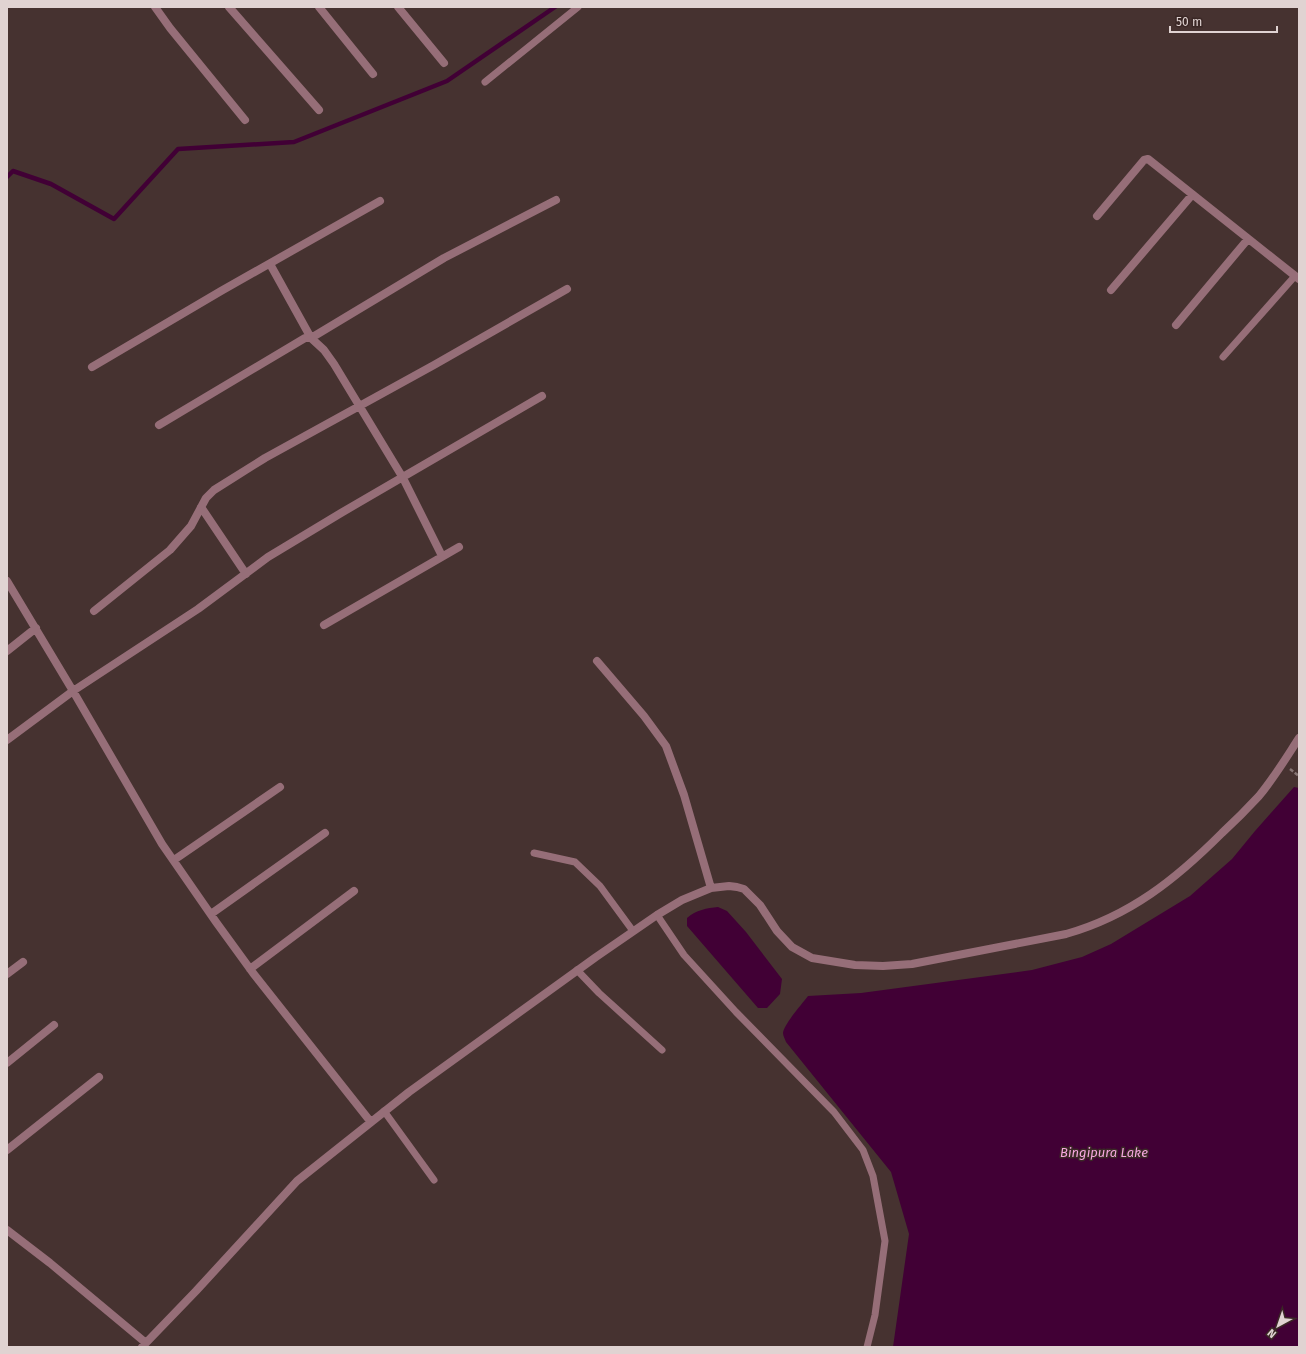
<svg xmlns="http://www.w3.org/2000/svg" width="1306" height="1354" viewBox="0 0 1306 1354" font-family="'Fira Sans',sans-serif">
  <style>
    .water { fill: #410035 }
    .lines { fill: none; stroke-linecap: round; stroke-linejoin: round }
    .stream { stroke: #410035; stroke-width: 4.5 }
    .path { stroke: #867574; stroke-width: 2.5; stroke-dasharray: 4 2; stroke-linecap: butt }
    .service { stroke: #966e78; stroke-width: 7 }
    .minor { stroke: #966e78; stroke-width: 8 }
    .labels { text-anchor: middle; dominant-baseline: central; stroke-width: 3; stroke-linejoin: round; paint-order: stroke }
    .water-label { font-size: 13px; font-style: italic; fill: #f6a7df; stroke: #3b2826 }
  </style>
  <rect width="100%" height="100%" fill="#463230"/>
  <!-- water -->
  <path class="water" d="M1294,787L1299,788V1347H893L909,1234L891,1172L786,1042C785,1039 783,1036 783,1033C784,1024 802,1004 808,996L861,993L1032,970L1082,957L1111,944L1190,896L1232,859L1255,831Z
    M718,907L727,911L746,932L782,979L780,994L767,1008H758L687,926V918C696,910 707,908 718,907Z"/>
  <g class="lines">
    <!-- stream -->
    <path class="stream" d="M7,177L13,171L51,184L114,219L178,149L294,142L447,81L555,7"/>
    <!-- path -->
    <path class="path" d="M1290,769L1299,776"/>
    <!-- service -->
    <path class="service" d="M485,82L578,7
      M1223,357L1295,276
      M534,853L575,862L600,886L633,931
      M657,915L684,955L736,1012L834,1112L863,1150L873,1176L885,1241L875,1315L867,1347
      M577,970L599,993L662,1050
      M384,1111L434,1180"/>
    <!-- minor -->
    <path class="minor" d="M155,7L170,28L245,120
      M229,7L319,110
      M319,7L373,74
      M398,7L444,63
      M1097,216L1144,160L1148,159L1299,279
      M270,264L311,338L324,350L334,364L403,478L442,556
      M1111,290L1192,195
      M1176,325L1248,239
      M92,367L221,291L380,201
      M159,425L305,338H311L444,258L556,200
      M201,507L246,574
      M7,581L73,691L162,844L216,922L253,973L370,1121
      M94,611L170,550L191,526L206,498L214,490L265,458L434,365L567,289
      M324,625L459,547
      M7,651L36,628
      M597,661L644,716L666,746L684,795L711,888
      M7,740L73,691L198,609L268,557L341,513L542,396
      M174,860L280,787
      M211,914L325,833
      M250,969L354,891
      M7,974L23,962
      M7,1063L54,1025
      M7,1150L99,1077
      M7,1230L50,1263L146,1343
      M142,1347L196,1291L297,1181L409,1092L596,957L657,915L682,900L711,888L729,886L737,887L744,889L760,905L777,931L792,947L812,958L855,965L883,966L912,964L1066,934C1130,916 1176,879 1222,833C1235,821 1247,809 1259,796C1274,778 1286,758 1299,738"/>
  </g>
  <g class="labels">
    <!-- water labels -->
    <g class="water-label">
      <text x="1104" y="1152">Bingipura Lake</text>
    </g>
  </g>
  <!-- border -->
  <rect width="1306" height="1354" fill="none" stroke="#e0d3d2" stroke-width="16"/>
  <!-- north arrow -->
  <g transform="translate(1278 1326) rotate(220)" stroke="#3b2826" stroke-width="3" paint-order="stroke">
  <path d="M0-3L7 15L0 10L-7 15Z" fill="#e0d3d2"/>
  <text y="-6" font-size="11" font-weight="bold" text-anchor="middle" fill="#e0d3d2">N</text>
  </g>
  <!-- scale -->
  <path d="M1170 26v6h107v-6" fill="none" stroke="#e0d3d2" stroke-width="2"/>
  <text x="1176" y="26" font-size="12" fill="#e0d3d2" stroke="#3b2826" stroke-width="3" paint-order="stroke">50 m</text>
</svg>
